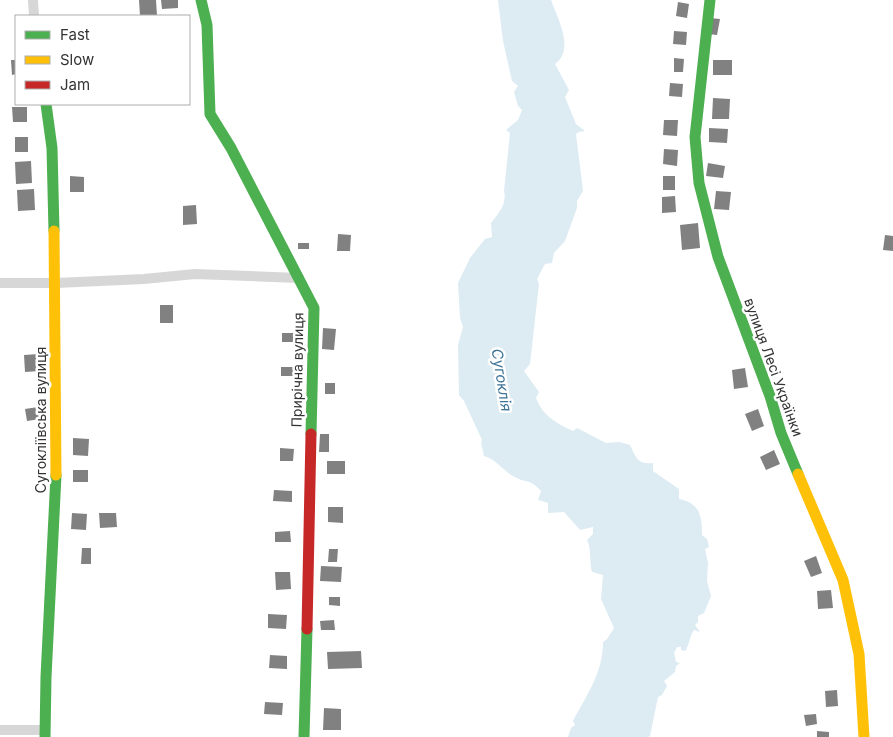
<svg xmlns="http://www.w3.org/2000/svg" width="893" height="737" viewBox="0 0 893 737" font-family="Inter,sans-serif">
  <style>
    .water { fill: #ddebf3 }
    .building { fill: #818181 }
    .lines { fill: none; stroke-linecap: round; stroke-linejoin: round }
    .street { stroke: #d7d7d7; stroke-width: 10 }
    .fast { stroke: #4caf50; stroke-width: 11 }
    .slow { stroke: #ffc107; stroke-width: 11 }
    .jam { stroke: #c62828; stroke-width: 11 }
    .labels { text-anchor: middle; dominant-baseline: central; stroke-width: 5; stroke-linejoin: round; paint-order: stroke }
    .street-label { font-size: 14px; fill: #333; stroke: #fff }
    .water-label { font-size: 15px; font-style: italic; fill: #3f7597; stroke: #fff }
  </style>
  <rect width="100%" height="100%" fill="#fff"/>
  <!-- water -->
  <path class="water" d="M498,0H551C558,19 575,50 555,64L569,90L565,97L576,124L585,131L579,132L576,134L583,191L577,201V208L565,241L554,253L552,263L545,264L537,279L539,284L530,364L524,371L539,392L536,398C543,416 556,423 573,431L577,428L606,443L619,442L630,445C636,458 638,465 653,463V471L679,489V499C700,503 702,516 702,535L707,539L709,547L705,549L708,563L707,581L711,596L704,613L698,616V622L695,625L700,632L694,630C689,637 690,644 685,651L681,650V647H677L674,653L676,662L680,663L676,666L675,672L664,681L667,686L662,695L658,697L650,736L648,737H568L571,728L575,725L573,721C587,694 603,673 603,642L607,639L614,628L601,599L603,575L592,572C589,561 592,550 587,540L593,534V527L580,530L564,512L548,513V503L538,500L541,491C529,478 529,484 517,478C504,473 498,460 484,456L481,443L482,440L464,401L459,395L458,345L463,327L460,318L458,283L470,258L485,239L492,237L491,223C499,213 507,204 504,191L510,133L506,130L518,120L522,110L518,106L514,92L518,86L512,81L503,41Z"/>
  <!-- building -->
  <path class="building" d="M139,0H156L157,16H140Z
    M161,0H178V8L162,9Z
    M678,2L689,4L687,18L676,16Z
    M710,18L720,19L717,35L708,34Z
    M674,31L687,32L686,45L673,44Z
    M674,58L684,59L683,72H674Z
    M11,60H16V74L12,75Z
    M713,60H732V75H713Z
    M670,83L683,84L682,97L669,96Z
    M713,98L730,99L729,119H712Z
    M12,107H27V122H13Z
    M664,120H678L677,136L663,135Z
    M709,128L728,129L727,143L709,142Z
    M15,137H28V152H15Z
    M664,149L678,150L677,166L663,164Z
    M31,161L32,183L16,184L15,162Z
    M708,163L725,166L723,178L706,176Z
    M70,176L84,177V192H70Z
    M663,176H675V190H663Z
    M34,189L35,210L18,211L17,190Z
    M716,191L731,192L729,210L714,209Z
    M675,196L676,212L662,213V197Z
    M196,205L197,224L183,225V206Z
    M698,223L700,248L682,250L680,225Z
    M338,234L351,235L350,251H337Z
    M885,235L893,236V251L883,250Z
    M298,243H309V249H298Z
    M160,305H173V323H160Z
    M323,328L336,329L334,350L322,349Z
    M282,333H295V342H282Z
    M39,354L40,371L25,372L24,355Z
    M281,367H298V376H281Z
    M745,368L748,387L734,389L732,370Z
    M325,383H335V394H325Z
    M38,407L40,419L27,421L25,409Z
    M758,409L764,426L752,431L745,414Z
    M320,434H329V452H319Z
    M73,438L89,439L88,456L73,455Z
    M280,448L294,449L293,461H280Z
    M774,450L780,464L766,470L760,457Z
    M327,461H345V474H327Z
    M73,470H88V482H73Z
    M274,490L292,491V502L273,501Z
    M328,507H343V523L328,522Z
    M72,513L87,514L86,530L71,529Z
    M99,513H116L117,527L100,528Z
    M290,531L291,542H275V532Z
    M82,548H91V564H81Z
    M329,549H338L337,562H328Z
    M816,556L822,573L811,577L804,561Z
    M321,566L342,567L341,582L320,581Z
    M275,572H290L291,589L276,590Z
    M831,590L833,608L818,609L817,591Z
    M329,597H340V606L329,605Z
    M268,614L287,615L286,629L268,628Z
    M334,620L335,630H321L320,621Z
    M361,651L362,668L328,669L327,652Z
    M270,655L287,656V669L269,668Z
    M837,690L838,706L826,707L825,691Z
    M265,702L283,703L282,715L264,714Z
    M324,708L341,709V730H323Z
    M816,714L817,724L806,726L804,715Z
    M817,731L829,732V737H817Z"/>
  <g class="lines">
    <!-- street -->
    <path class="street" d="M33,0L34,16
      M0,283H56L144,279L195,274L299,278
      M0,730H45"/>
    <!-- fast -->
    <path class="fast" d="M201,0L207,25L210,114L231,148L314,308L311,434
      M710,0L695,137L699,183L718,257L770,396L781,433L798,474
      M46,104L52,148L54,231
      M45,737L46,677L56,475
      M304,737L307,629"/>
    <!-- slow -->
    <path class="slow" d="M54,231L56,475
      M798,474L843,580L859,654L864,737"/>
    <!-- jam -->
    <path class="jam" d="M307,629L311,434"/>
  </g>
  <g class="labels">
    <!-- street labels -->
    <g class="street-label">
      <text transform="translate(774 367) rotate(70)">вулиця Лесі Українки</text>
      <text transform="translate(297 370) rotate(-89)">Прирічна вулиця</text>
      <text transform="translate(40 420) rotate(-90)">Сугокліївська вулиця</text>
    </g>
    <!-- water labels -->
    <g class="water-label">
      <text transform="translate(502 380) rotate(81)">Сугоклія</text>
    </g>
  </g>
  <!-- legend -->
  <rect x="15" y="15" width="175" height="90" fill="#ffffff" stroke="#adadad"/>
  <rect x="25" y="31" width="25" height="8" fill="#4caf50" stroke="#adadad"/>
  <text x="60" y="40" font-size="15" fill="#333333">Fast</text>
  <rect x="25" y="56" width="25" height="8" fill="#ffc107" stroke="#adadad"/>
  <text x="60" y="65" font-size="15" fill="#333333">Slow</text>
  <rect x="25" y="81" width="25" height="8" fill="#c62828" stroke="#adadad"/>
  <text x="60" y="90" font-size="15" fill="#333333">Jam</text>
</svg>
